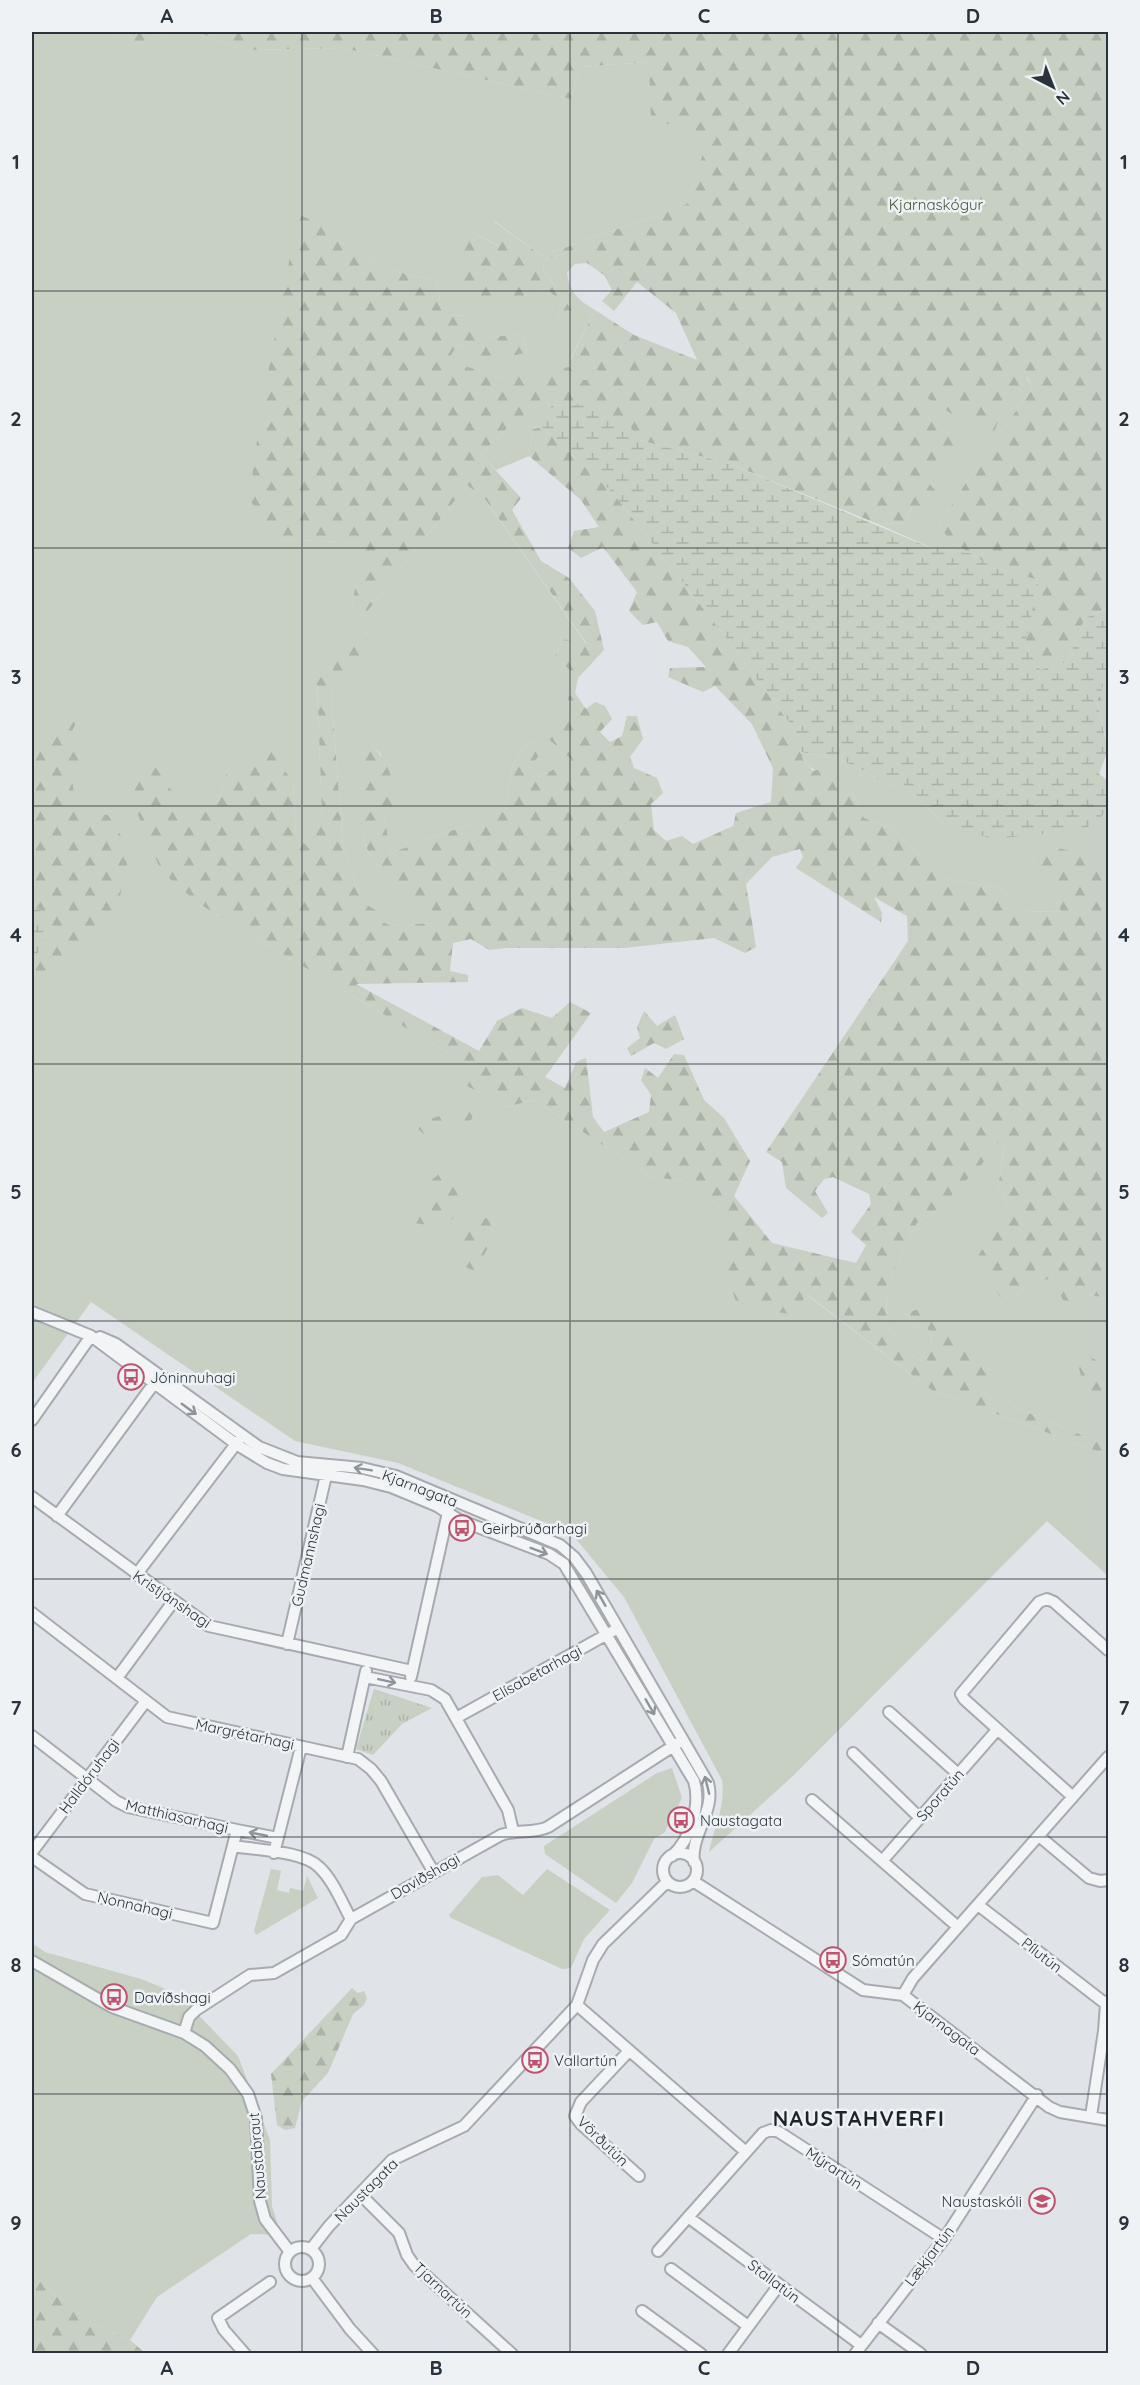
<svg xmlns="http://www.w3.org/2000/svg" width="1140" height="2385" viewBox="0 0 1140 2385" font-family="Quicksand,sans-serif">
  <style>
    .grass { fill: #c7d0c2 }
    .forest { fill: url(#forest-firs); fill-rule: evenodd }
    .wetland { fill: url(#wetland-marsh) }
    .park { fill: url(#park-tufts) }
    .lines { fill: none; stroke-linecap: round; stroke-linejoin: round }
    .minor-casing { stroke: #a6abb0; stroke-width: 14 }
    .minor { stroke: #f2f4f6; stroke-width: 10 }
    .oneway { stroke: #8e9499 }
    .grid { fill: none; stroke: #2a333c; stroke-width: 1.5; stroke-opacity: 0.55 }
    .labels { text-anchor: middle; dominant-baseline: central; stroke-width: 5; stroke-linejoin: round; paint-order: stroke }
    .park-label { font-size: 15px; fill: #425639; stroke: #eff2f5 }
    .poi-label { font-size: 15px; fill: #2a333c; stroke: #eff2f5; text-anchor: start }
    .street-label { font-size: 15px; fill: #2a333c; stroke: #eff2f5 }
    .district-label { font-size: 21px; font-weight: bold; letter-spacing: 1.5px; fill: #1c242d; stroke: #eff2f5 }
    .neatline { fill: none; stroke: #2a333c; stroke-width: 2 }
    .grid-label { font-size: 20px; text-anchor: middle; font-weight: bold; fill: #2a333c }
  </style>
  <defs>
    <pattern id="forest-firs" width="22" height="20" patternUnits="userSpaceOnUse" patternTransform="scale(1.5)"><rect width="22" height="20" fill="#c7d0c2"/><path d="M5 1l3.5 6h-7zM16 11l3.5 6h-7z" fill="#abb3a8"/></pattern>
    <pattern id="wetland-marsh" width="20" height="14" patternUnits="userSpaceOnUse" patternTransform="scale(1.5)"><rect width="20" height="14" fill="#c7d0c2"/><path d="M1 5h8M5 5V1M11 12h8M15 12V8" fill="none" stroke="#abb3a8"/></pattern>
    <pattern id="park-tufts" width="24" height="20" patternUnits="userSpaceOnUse" patternTransform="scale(1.5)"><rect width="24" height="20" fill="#c7d0c2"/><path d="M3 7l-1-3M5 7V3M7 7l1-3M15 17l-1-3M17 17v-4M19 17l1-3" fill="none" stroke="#abb3a8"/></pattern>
  </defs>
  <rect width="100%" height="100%" fill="#e0e3e7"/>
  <!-- grass -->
  <path class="grass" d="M32,32H109L129,45L177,32H198L242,50L343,48L571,99L580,67L649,62L709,138L687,204L542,256L494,221L500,246L470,232L508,302L546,288L561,302L558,320L574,313L543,270L544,261L577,249L587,253V263L575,264L567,272C569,292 578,300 595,310L571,358L599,371L593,380H581L532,374L500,378L447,360L458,344L487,363L527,351L523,333L485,338L471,316L443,315L436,281L390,270L340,243L328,228L278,539L363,543L352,607L363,617L467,485L484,498L587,645L563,639L555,656L578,678L575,693L568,697L573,760L539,777L529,767L534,742L524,745L512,768L505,811L391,853L384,815L381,754L371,745L362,833L370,858L388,888L431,923L392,926L382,922V914L361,901L343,846L331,691L364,650L317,682L322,817L319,859L296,835L293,782L228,767L218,800L191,819L151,762L130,795L199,904L463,1062V1084L506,1107L534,1100L652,1177L684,1181L722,1208V1255L807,1295L933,1391L1108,1455V1576L1047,1521L794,1775L709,1852C714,1827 726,1806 722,1780L624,1597L571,1533L398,1463L295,1441L91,1302L32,1383Z
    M896,370L912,388L995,430L1001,414L1026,377L1033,387L969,478L939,524L949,540L970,553L932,548L878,524L904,523L952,430L947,434L921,413L890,381Z
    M544,402L551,406L533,429L529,456L496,470L481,454L511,424Z
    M801,752L838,759L859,768L890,787L901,782L943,823L1103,815L1108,807V856L1107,859L1058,848L1031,858L1061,911L1022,912L999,888L944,878L893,829L864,818L846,778C827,774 807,774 801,752Z
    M990,1142L1005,1143L998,1186L1009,1208L1012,1299L1026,1285L1053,1278L1088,1295L1108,1298V1446L985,1395L989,1369L918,1310L908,1314L913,1324L928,1329L932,1341L921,1361L910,1354L887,1325L886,1287L917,1223L939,1208Z
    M672,1768L682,1798L665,1832L654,1839L632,1883L616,1903L545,1854L544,1846L657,1773Z
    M271,1869L281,1871L277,1890L289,1893L290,1888L303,1891L307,1876L318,1898L256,1935L254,1931Z
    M547,1869L610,1910L584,1939L571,1968L562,1969L451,1918L449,1915L482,1877L498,1875L523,1895Z
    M32,1943L45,1952L141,1979L178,1994L238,2056L270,2140L272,2206L281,2235L251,2234L157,2297L130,2340L91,2323L32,2275Z"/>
  <!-- forest -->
  <path class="forest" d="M109,32H177L129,45Z
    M198,32H1108V612L1106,609L1085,618L1067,662L1040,671L1025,644L1038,580L994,568L949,540L939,524L969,478L1033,387L1027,377L1001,414L995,430L984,435L912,388L896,371L891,381L921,413L947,434L952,430L960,434L962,448L927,481L940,496L928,509L912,507L904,523L878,524L730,464L639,440L580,404L551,406L544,402L511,424L481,454L521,498L512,510L541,561L569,578L595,611L604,650L578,678L555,656L563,639L587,644L485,499L467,485L363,617L352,607L362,543L278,539L249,499L262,405L298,214L328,228L340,243L390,270L436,281L443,315L471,316L485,338L523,333L527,352L487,363L458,344L448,360L500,378L569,367L581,380H593L599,371L571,359L595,310L634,335L697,360L676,313L637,282L614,311L602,301L612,290L604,275L587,263V253L577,249L544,261L543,270L574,313L564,322L558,320L561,302L546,288L508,302L472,298L457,279L461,236L470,232L499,246L493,221L542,256L687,204L708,138L651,118L649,62L580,67L571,99L343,48L242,50Z
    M542,427L613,493L720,630L795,730L803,759L813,771L834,765L846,778L864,818L893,829L944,878L999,888L1022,912L1061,911L1031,858L1058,848L1107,858L1108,856V1298L1088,1295L1066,1307L1053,1278L1026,1285L1012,1299L1000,1297L978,1256L1009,1208L998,1186L1005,1144L991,1142L983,1163L939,1208L917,1223L886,1287L887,1325L910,1354L921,1361L932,1341L928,1329L913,1324L908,1313L918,1309C945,1323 978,1335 988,1367C991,1375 986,1387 985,1395L1108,1446V1455L933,1391L808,1295L789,1314L737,1305L722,1255V1208L684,1181L652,1177L534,1100L506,1107L463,1084V1062L199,904L161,871L130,795L151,761L191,819L218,800L228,767L271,752L293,782L296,835L319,858L312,830L322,817L317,682L359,629L367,636L364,650L331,691L343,846L361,901L382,914V922L392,926L430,923L388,888L370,858L362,833L359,764L371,745C388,759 398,788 395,810L384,815L391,853L505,811L512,768L524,745L534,742L538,757L529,767L539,777L572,760L541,732L569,711L568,697L575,693L586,709L595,702L605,706L612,719L600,732L610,742L622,736L627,716H637L643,739L630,757L634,768L657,778L663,793L651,804L654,830L666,841L682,836L693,844L733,826L736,813L771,802L773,768L752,724L715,686L703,692L668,677L670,668L706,667L688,647L668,641L657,622L643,625L629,611L637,592L603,547L581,558L568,548L574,531L599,527L581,500L529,456L533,429ZM800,849L803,857L796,868L881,922L882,913L874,897L907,916L908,941L766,1152L782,1162L786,1188L822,1218L828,1213L815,1191L824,1179L833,1177L869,1194L871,1204L851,1232L866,1245L856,1263L772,1243L734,1196L750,1161L724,1118L704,1100L684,1055L674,1054L658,1078L645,1068L641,1080L651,1095L649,1112L604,1132L593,1117L586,1058L576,1062L565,1088L545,1077L591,1013L570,1002L552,1018L522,1008L497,1021L479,1051L356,984L468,982V975L450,971L453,943L471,939L489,950L506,948H624L714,938L745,953L756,947L746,884L772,857Z
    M1108,673V747L1097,701Z
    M71,711L81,713L69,737L87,749L84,763L70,768L77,811L108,815L130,850L117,910L32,1001V963L50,930L32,896V752Z
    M644,1011L657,1026L675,1015L684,1039L666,1049L654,1043L631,1056L627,1048L640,1038L637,1027Z
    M470,1106L475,1112L471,1120L424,1134L418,1129L421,1122Z
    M442,1171L458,1175C477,1203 468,1203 447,1224L427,1225L415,1223L414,1211L424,1202L426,1185Z
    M474,1213L495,1222L498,1230L475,1271L461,1265C459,1243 456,1228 474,1213Z
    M1080,1351L1108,1367V1409C1084,1405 1081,1372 1075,1353Z
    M352,1988L358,1993L364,1991L367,1998L364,2005L353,2014L328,2073L302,2101L295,2128L285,2130L277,2125L271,2074Z
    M32,2275L91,2323L130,2340L145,2353H32Z"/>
  <!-- wetland -->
  <path class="wetland" d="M580,404L630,426L639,440L730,464L931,548L970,553L994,568L1039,580L1025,644L1040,670L1067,662L1085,618L1107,609L1108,612V673L1097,701L1108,750L1099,774L1108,781V807L1103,815L1084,830L992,839L943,823L901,782L890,787L859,768L838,759L801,752L795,730L720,630L613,493L542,427L533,429L551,406Z
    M32,896L50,930L32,963Z"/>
  <!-- park -->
  <path class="park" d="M374,1689L432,1708L402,1724L373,1755L356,1749Z"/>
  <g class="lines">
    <!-- minor casing -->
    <g class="minor-casing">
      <path id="minor" d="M32,1312L91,1336L236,1444L267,1463L283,1469L363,1480L391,1487L437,1506L459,1520L549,1554L564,1564L694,1781C701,1804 691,1839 672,1856
        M100,1337L116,1344L259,1447L297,1462L362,1468L396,1476L560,1545L574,1557L586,1573L708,1783C716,1811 690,1835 694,1862
        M32,1420L91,1336
        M32,1497L209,1626L412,1671
        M57,1516L158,1378
        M136,1575L239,1440
        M32,1613L167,1717L358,1759L371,1769L381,1781L433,1871
        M287,1644L327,1471
        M365,1677L431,1690L445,1699L508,1810L513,1831
        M411,1677L449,1508
        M117,1678L173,1602
        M889,1712L958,1774
        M456,1718L613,1631
        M32,1736L116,1801L128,1807L237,1830L213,1923L85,1894L32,1857
        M853,1753L920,1818
        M347,1757L366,1671
        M1073,1797L964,1699L961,1694L1039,1602L1047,1599L1054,1602L1108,1650
        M812,1800L958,1927
        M237,1830L278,1838
        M1039,1836L1089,1878L1100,1881L1108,1880
        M233,1846C256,1850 303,1851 319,1867C333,1880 342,1903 351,1919
        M32,1852L146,1701
        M274,1853L301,1747
        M663 1870a17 17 0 1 1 34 0a17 17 0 1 1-34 0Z
        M883,1860L997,1730
        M693,1881L863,1990L903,1995L1049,2107L1060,2112L1108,2120
        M978,1905L1106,2004
        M32,1961L112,2007L184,2033L205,2046L230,2069L248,2094L256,2118L260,2201L265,2219L290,2252
        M903,1995L913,1978L1108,1757
        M577,2005L746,2152
        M184,2033L189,2017L196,2010L250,1975L274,1973L341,1935L351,1919L501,1835C516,1829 533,1834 548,1827L678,1743
        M629,2051L581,2102L575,2116L581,2124L639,2176
        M1091,2116L1104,2031L1106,2004L1108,2001
        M360,2194L399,2233L407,2255L414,2265L512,2354
        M688,2217L861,2345
        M285 2264a17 17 0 1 1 34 0a17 17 0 1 1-34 0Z
        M311,2249L329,2226L392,2160L464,2126L577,2005L593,1960L603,1944L667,1882
        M658,2251L763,2133L771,2130L779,2132L944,2239
        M671,2269L748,2326
        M312,2278L350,2329L373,2354
        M642,2311L701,2354
        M878,2323L921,2354
        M245,2354L224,2330L218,2318L270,2282
        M728,2354L779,2285
        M855,2354L944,2239L1037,2095"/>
    </g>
    <!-- minor -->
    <use href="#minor" class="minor"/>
  </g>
  <!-- one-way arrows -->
  <defs><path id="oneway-shaft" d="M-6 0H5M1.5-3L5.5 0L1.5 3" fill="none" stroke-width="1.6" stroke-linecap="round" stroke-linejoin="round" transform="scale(1.5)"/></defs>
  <g class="oneway">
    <use href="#oneway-shaft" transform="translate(189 1409) rotate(36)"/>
    <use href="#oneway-shaft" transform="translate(363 1469) rotate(-171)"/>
    <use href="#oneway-shaft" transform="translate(539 1551) rotate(21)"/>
    <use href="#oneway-shaft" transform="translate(601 1598) rotate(-120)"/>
    <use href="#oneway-shaft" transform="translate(387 1681) rotate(12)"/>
    <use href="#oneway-shaft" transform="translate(650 1707) rotate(60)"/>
    <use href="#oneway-shaft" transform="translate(707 1785) rotate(-104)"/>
    <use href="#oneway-shaft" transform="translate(258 1834) rotate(-169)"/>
  </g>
  <!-- grid -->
  <path class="grid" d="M302,32V2354M570,32V2354M838,32V2354M32,291H1108M32,548H1108M32,806H1108M32,1064H1108M32,1321H1108M32,1579H1108M32,1837H1108M32,2094H1108"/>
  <!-- icons -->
  <defs>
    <g id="bus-ring" transform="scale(1.35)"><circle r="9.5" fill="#eff2f5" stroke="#be536e" stroke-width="1.5"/><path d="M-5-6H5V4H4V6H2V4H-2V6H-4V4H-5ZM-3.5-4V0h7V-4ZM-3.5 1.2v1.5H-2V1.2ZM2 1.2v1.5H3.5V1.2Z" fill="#be536e"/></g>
    <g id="school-ring" transform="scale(1.35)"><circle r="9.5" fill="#eff2f5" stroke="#be536e" stroke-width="1.5"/><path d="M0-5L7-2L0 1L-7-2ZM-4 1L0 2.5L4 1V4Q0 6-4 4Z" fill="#be536e"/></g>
  </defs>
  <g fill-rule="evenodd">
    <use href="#bus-ring" x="131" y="1377"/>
    <use href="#bus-ring" x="462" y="1528"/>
    <use href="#bus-ring" x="681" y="1820"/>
    <use href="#bus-ring" x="833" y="1960"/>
    <use href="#bus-ring" x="114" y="1997"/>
    <use href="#bus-ring" x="535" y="2060"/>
    <use href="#school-ring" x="1042" y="2201"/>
  </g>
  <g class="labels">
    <!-- park labels -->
    <g class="park-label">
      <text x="936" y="204">Kjarnaskógur</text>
    </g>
    <!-- poi labels -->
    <g class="poi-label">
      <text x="150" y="1377">Jóninnuhagi</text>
      <text x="482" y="1528">Geirþrúðarhagi</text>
      <text x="700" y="1820">Naustagata</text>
      <text x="852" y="1960">Sómatún</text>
      <text x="134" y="1997">Davíðshagi</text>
      <text x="554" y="2060">Vallartún</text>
      <text x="1022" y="2201" text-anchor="end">Naustaskóli</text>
    </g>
    <!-- street labels -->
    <g class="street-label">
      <text transform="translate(420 1488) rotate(21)">Kjarnagata</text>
      <text transform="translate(308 1555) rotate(-77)">Gudmannshagi</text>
      <text transform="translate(172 1599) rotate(34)">Kristjánshagi</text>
      <text transform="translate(537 1673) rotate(-29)">Elísabetarhagi</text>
      <text transform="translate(245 1734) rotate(12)">Margrétarhagi</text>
      <text transform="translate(89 1776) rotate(-53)">Halldóruhagi</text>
      <text transform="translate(940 1795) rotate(-49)">Sporatún</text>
      <text transform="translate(177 1816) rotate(13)">Matthiasarhagi</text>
      <text transform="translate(425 1876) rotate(-30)">Daviðshagi</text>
      <text transform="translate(135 1905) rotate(13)">Nonnahagi</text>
      <text transform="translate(1042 1955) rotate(38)">Pílutún</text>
      <text transform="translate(947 2028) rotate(37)">Kjarnagata</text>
      <text transform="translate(603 2141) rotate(44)">Vörðutún</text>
      <text transform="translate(257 2156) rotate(-95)">Naustabraut</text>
      <text transform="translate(834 2168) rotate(33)">Mýrartún</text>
      <text transform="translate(366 2190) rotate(-45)">Naustagata</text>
      <text transform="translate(929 2256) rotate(-53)">Lækjartún</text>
      <text transform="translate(774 2281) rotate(37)">Stallatún</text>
      <text transform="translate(443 2290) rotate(43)">Tjarnartún</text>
    </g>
    <!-- district labels -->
    <g class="district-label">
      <text x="859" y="2118">NAUSTAHVERFI</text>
    </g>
  </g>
  <!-- border -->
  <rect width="1140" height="2385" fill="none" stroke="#eff2f5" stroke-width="66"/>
  <!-- north arrow -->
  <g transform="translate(1053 87) rotate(138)" stroke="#eff2f5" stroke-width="4.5" paint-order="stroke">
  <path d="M0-4.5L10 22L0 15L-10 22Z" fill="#2a333c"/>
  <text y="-9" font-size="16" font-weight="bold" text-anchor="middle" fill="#2a333c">N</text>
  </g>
  <rect x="33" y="33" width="1074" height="2319" class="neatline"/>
  <g class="grid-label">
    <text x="167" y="23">A</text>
    <text x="436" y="23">B</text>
    <text x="704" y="23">C</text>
    <text x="973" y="23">D</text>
    <text x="16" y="169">1</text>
    <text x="1124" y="169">1</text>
    <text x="16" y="426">2</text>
    <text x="1124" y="426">2</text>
    <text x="16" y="684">3</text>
    <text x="1124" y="684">3</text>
    <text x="16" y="942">4</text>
    <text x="1124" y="942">4</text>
    <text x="16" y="1199">5</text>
    <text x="1124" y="1199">5</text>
    <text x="16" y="1457">6</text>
    <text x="1124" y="1457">6</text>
    <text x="16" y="1715">7</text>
    <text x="1124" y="1715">7</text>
    <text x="16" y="1972">8</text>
    <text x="1124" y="1972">8</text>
    <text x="16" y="2230">9</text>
    <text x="1124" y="2230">9</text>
    <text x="167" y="2375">A</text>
    <text x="436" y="2375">B</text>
    <text x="704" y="2375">C</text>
    <text x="973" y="2375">D</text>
  </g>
</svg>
